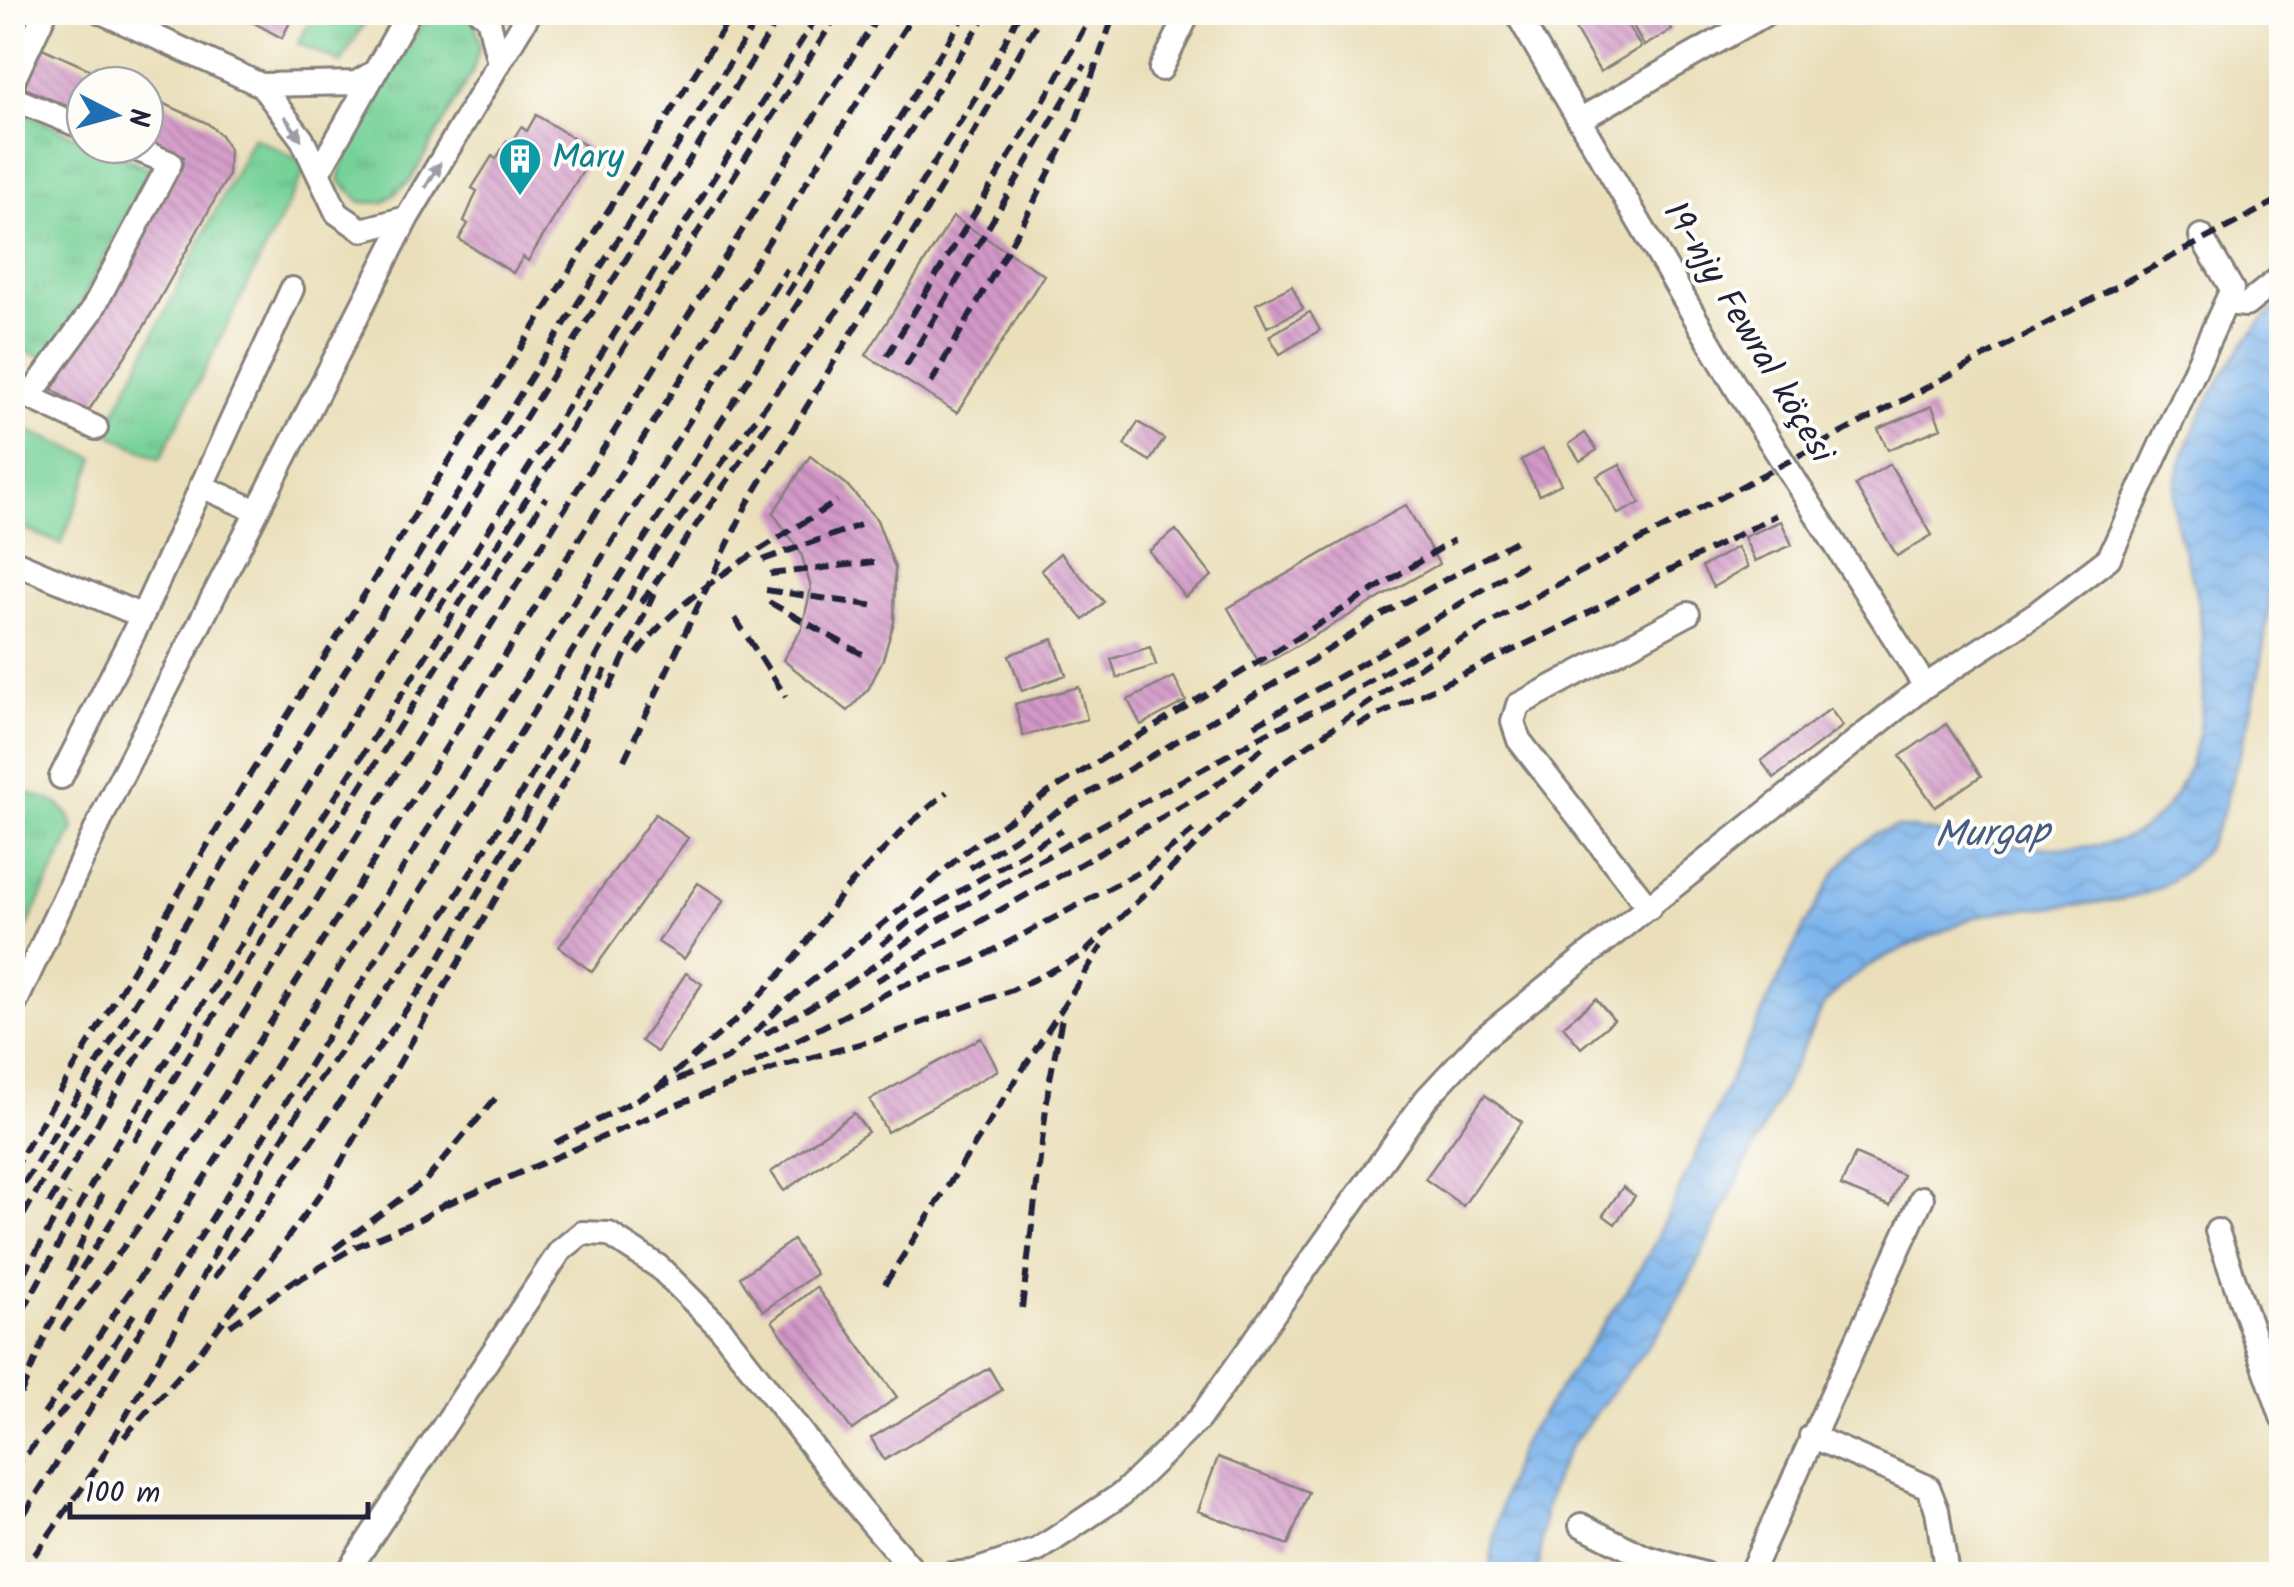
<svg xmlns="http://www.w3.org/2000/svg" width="2294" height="1587" viewBox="0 0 2294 1587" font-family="Kalam,sans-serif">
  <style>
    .park { fill: url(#park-tufts); stroke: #4c7a6a; stroke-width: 2.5 }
    .pitch { fill: #76d198; stroke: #4c7a6a; stroke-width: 2.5 }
    .water { fill: url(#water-waves); stroke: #4e6b94; stroke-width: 2.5 }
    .building { fill: url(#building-back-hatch) }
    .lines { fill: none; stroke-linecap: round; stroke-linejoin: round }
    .minor-casing { stroke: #86807a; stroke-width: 28 }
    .minor { stroke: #fff; stroke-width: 22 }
    .rail { stroke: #22223b; stroke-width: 6; stroke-dasharray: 15 8; stroke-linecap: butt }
    .oneway { fill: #9c9ca7 }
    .labels { text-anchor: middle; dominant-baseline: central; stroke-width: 8; stroke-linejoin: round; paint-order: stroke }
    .culture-label { font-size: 35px; fill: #0d838f; stroke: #fdfcf7; text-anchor: start }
    .street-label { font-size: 35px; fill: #22223b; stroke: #fdfcf7 }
    .water-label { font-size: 38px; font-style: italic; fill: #465c82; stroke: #fdfcf7 }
  </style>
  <defs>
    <pattern id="park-tufts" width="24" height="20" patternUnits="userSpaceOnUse" patternTransform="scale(2.5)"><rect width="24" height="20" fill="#76d198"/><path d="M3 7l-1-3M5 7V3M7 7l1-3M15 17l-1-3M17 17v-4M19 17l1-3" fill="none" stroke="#66b384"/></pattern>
    <pattern id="water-waves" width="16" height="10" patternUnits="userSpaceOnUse" patternTransform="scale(2.5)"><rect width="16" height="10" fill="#7bb4ec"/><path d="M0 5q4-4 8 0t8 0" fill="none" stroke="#6a9acb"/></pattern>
    <pattern id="building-back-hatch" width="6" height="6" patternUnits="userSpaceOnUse" patternTransform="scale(2.5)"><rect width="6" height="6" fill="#d399c8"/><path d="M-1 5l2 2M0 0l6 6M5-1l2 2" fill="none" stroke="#ab7ca4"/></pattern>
  </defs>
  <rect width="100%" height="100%" fill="#fdfcf7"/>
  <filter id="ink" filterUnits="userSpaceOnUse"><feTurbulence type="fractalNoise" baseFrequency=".01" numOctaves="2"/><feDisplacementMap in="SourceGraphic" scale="20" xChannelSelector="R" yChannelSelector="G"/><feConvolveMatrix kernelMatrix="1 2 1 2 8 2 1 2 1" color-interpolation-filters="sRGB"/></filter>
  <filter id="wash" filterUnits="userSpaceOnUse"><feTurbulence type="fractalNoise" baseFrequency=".0048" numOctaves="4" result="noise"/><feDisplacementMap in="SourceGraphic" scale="40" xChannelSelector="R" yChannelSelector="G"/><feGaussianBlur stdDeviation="2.25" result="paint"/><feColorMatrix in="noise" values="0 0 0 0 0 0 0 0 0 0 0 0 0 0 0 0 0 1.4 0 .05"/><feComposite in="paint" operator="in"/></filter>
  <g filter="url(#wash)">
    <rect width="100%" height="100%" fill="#eadfba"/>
    <!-- park -->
    <path class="park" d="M316,12L370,13L341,63L298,43Z
      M443,13H457L475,21L480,45L472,73L410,181L383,203L361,202L339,180L347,145L422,24Z
      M12,108L85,140V145H96L151,169L51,360L13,347Z
      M253,137L308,164L160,459L105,432Z
      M13,789C40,798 66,797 74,829L13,956Z"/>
    <!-- pitch -->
    <path class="pitch" d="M13,425L95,458L61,544L13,524Z"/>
    <!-- water -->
    <path class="water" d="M2281,302C2282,453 2281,629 2234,773C2226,800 2220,828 2204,850C2187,874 2157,892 2129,898C2080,908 2027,904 1979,916C1964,919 1951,928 1937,934C1888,956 1861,962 1824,1005L1687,1283L1660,1330L1570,1447L1556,1475L1545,1511L1538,1574H1489C1495,1528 1504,1482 1524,1440L1633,1281L1655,1242L1740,1058L1805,925L1836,872L1856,848L1877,833L1896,827C1962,834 2032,856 2099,845C2210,827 2213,680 2196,593C2190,562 2172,529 2174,497C2177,443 2239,336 2281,302Z"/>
    <g id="blocks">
      <!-- building -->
      <path class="building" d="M234,12H295L282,38Z
        M1590,12H1620L1641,47L1600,72L1572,24Z
        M1638,12H1662L1672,30L1644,46L1629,18Z
        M40,47L124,85H85V114L22,87Z
        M145,95L207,123L221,135L229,149L228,176L140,334L87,413L52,389L101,312L184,157L145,140Z
        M536,115L591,149L582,164L586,166L528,261L523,257L513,273L459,239L468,224L464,221L477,191L472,188L492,156L496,159L507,141L511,143L521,127L527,131Z
        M953,217L1044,275L957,413L866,355Z
        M1292,286L1303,309L1267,327L1256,304Z
        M1310,312L1320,330L1280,354L1269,336Z
        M1932,406L1941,428L1888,450L1878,429Z
        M1138,422L1164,439L1150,461L1124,445Z
        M1585,433L1597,450L1580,461L1569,444Z
        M1543,449L1561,484L1539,495L1521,460Z
        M810,456L846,484L877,520L895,568L894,622L883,659L869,688L848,711L783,660L802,628L811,588L801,553L773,513Z
        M1620,464L1640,503L1618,514L1597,476Z
        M1890,464L1932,535L1897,556L1855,485Z
        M1406,505L1439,564L1261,666L1228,608Z
        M1781,521L1792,545L1755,561L1744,537Z
        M1176,530L1212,576L1185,597L1149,551Z
        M1737,547L1748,567L1713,587L1702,567Z
        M1060,553L1104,602L1084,620L1041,570Z
        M1053,639L1066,675L1022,691L1009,655Z
        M1150,647L1156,665L1117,678L1111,659Z
        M1174,677L1186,701L1141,725L1128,700Z
        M1079,687L1087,719L1023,736L1015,704Z
        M1830,709L1843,726L1774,778L1761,761Z
        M1946,724L1981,776L1935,807L1900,756Z
        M655,814L688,838L592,972L559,947Z
        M698,883L724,900L684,959L658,942Z
        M686,973L702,984L657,1052L641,1041Z
        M1596,999L1614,1020L1581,1048L1563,1026Z
        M981,1038L998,1070L887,1132L870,1100Z
        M1485,1095L1522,1122L1463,1206L1425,1179Z
        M854,1113L868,1132L784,1191L771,1172Z
        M1855,1154L1903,1175L1890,1206L1841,1186Z
        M1623,1187L1635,1196L1615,1224L1603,1215Z
        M793,1240L816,1274L763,1311L740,1277Z
        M816,1287L897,1397L852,1430L772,1321Z
        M989,1368L1002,1390L884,1460L871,1438Z
        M1218,1457L1309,1492L1288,1545L1198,1511Z"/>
    </g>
  </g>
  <g filter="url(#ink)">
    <use href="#blocks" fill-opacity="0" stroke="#86807a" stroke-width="2.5"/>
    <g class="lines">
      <!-- minor casing -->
      <g class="minor-casing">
        <path id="minor" d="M101,12L261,85
          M409,12L318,173L337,213L362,230L407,218L499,63L488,17L480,12
          M1516,12L1737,389L1925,686
          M499,63L530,12
          M1161,69L1189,12
          M12,83L45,12
          M12,98L85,128
          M1579,120L1769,12
          M318,173L302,139L261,85L356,83L373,73
          M2226,303L2246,305L2282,276
          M12,389L96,428
          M29,397L91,312L170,163L126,145
          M201,486L255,510
          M12,561L142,616L292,289
          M61,777L142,616
          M1649,908L1519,740L1513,722L1518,705L1688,614
          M12,1010L113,793L407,218
          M2217,1231L2282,1417
          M1811,1436L1928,1487L1937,1510L1947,1574
          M1581,1525L1645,1557L1704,1574
          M346,1574L560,1251L582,1233L609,1234L659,1267L721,1329L861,1510L916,1574
          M951,1574L972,1572L1038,1550L1122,1494L1199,1419L1426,1099L1481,1040L1925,686L2037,613L2109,558L2232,289L2201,236
          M1750,1574L1922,1198"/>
      </g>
      <!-- minor -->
      <use href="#minor" class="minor"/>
      <!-- rail -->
      <path class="rail" d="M786,295L967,12
        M887,356L1056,80L1093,12
        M906,366L1085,65
        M931,383L1024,221L1076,121L1115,12
        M763,560L860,525
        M770,574L874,562
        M766,590L876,606
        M413,595L783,12
        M769,602L864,655
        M641,603L771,419
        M437,611L820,12
        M735,618L786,697
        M637,654C681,591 772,544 837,501
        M609,689L654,594
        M1255,725L1382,652L1526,563
        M1358,725L1561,627L1776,515
        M624,760L747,504L965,148L1043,12
        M970,868L1030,828L1297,670L1385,613L1519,539
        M881,945L910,921L1062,830
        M876,981L1210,790L1265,746
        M765,1034L841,989L933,924L1056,851L1265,734L1337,700L1429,646
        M755,1062L903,985L968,964L1147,868L1195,829
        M656,1089L728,1058L788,1000L905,906L968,849L1049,792L1454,540
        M134,1141L546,497
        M555,1143L656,1089L745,1012L796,957L842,893L905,828L947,792
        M12,1172L244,784L734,12
        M12,1203L118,1030L762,12
        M49,1204L170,1003L439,581
        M445,1205L684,1102L781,1066L877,1039L1012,990L1080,957L1273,770L1444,650L1547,590L2282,198
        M12,1235L66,1141L142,1021
        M334,1249L426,1180L500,1093
        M69,1271L105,1188
        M214,1278L421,989L567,745L606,669
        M295,1282L355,1247L419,1220L454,1199
        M885,1284L1102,946
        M12,1295L69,1194
        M1022,1308L1049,1084L1062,1018
        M230,1326L304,1274
        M62,1330L151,1210L915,12
        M12,1331L86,1194L154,1080L839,12
        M44,1414L145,1270L787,269
        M12,1415L49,1327L82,1268L881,12
        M124,1437L195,1358L327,1186L569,774L588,734
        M12,1471L93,1376L134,1314
        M12,1533L620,576L988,12
        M21,1574L95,1470L173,1334L226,1231L313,1088L447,910L528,782L653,554L854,289L981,89L1020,12"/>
    </g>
    <!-- one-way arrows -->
    <defs><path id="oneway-solid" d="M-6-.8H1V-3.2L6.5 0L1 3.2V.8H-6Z" transform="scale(2.5)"/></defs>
    <g class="oneway">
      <use href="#oneway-solid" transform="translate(293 128) rotate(54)"/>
      <use href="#oneway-solid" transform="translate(433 175) rotate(-59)"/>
    </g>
  </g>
  <!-- icons -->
  <defs>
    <g id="building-pin" transform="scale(2.25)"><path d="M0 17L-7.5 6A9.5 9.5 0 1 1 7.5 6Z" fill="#0f9aa8" stroke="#fdfcf7"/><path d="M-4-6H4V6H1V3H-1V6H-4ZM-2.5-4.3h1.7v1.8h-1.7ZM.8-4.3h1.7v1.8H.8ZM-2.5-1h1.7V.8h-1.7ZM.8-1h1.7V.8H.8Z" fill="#fff"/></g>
  </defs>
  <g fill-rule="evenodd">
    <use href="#building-pin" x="520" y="159"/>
  </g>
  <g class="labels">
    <!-- culture labels -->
    <g class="culture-label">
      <text x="552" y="159">Mary</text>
    </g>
    <!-- street labels -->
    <g class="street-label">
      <text transform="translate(1747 333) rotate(59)">19-njy Fewral köçesi</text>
    </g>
    <!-- water labels -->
    <g class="water-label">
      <text transform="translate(1992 835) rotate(-2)">Murgap</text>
    </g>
  </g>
  <!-- margin -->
  <rect width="2294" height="1587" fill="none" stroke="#fdfcf7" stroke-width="50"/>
  <!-- north arrow -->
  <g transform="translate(115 115) rotate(96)"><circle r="48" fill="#fdfcf7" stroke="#a5a5ac" stroke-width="2.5"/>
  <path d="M0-8L18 38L0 25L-18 38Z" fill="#1f6fb2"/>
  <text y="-15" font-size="28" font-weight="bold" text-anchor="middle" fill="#22223b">N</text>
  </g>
  <!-- scale -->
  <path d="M70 1502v15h298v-15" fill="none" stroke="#22223b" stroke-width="5"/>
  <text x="85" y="1502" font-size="30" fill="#22223b" stroke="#fdfcf7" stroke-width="8" paint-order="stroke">100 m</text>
</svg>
